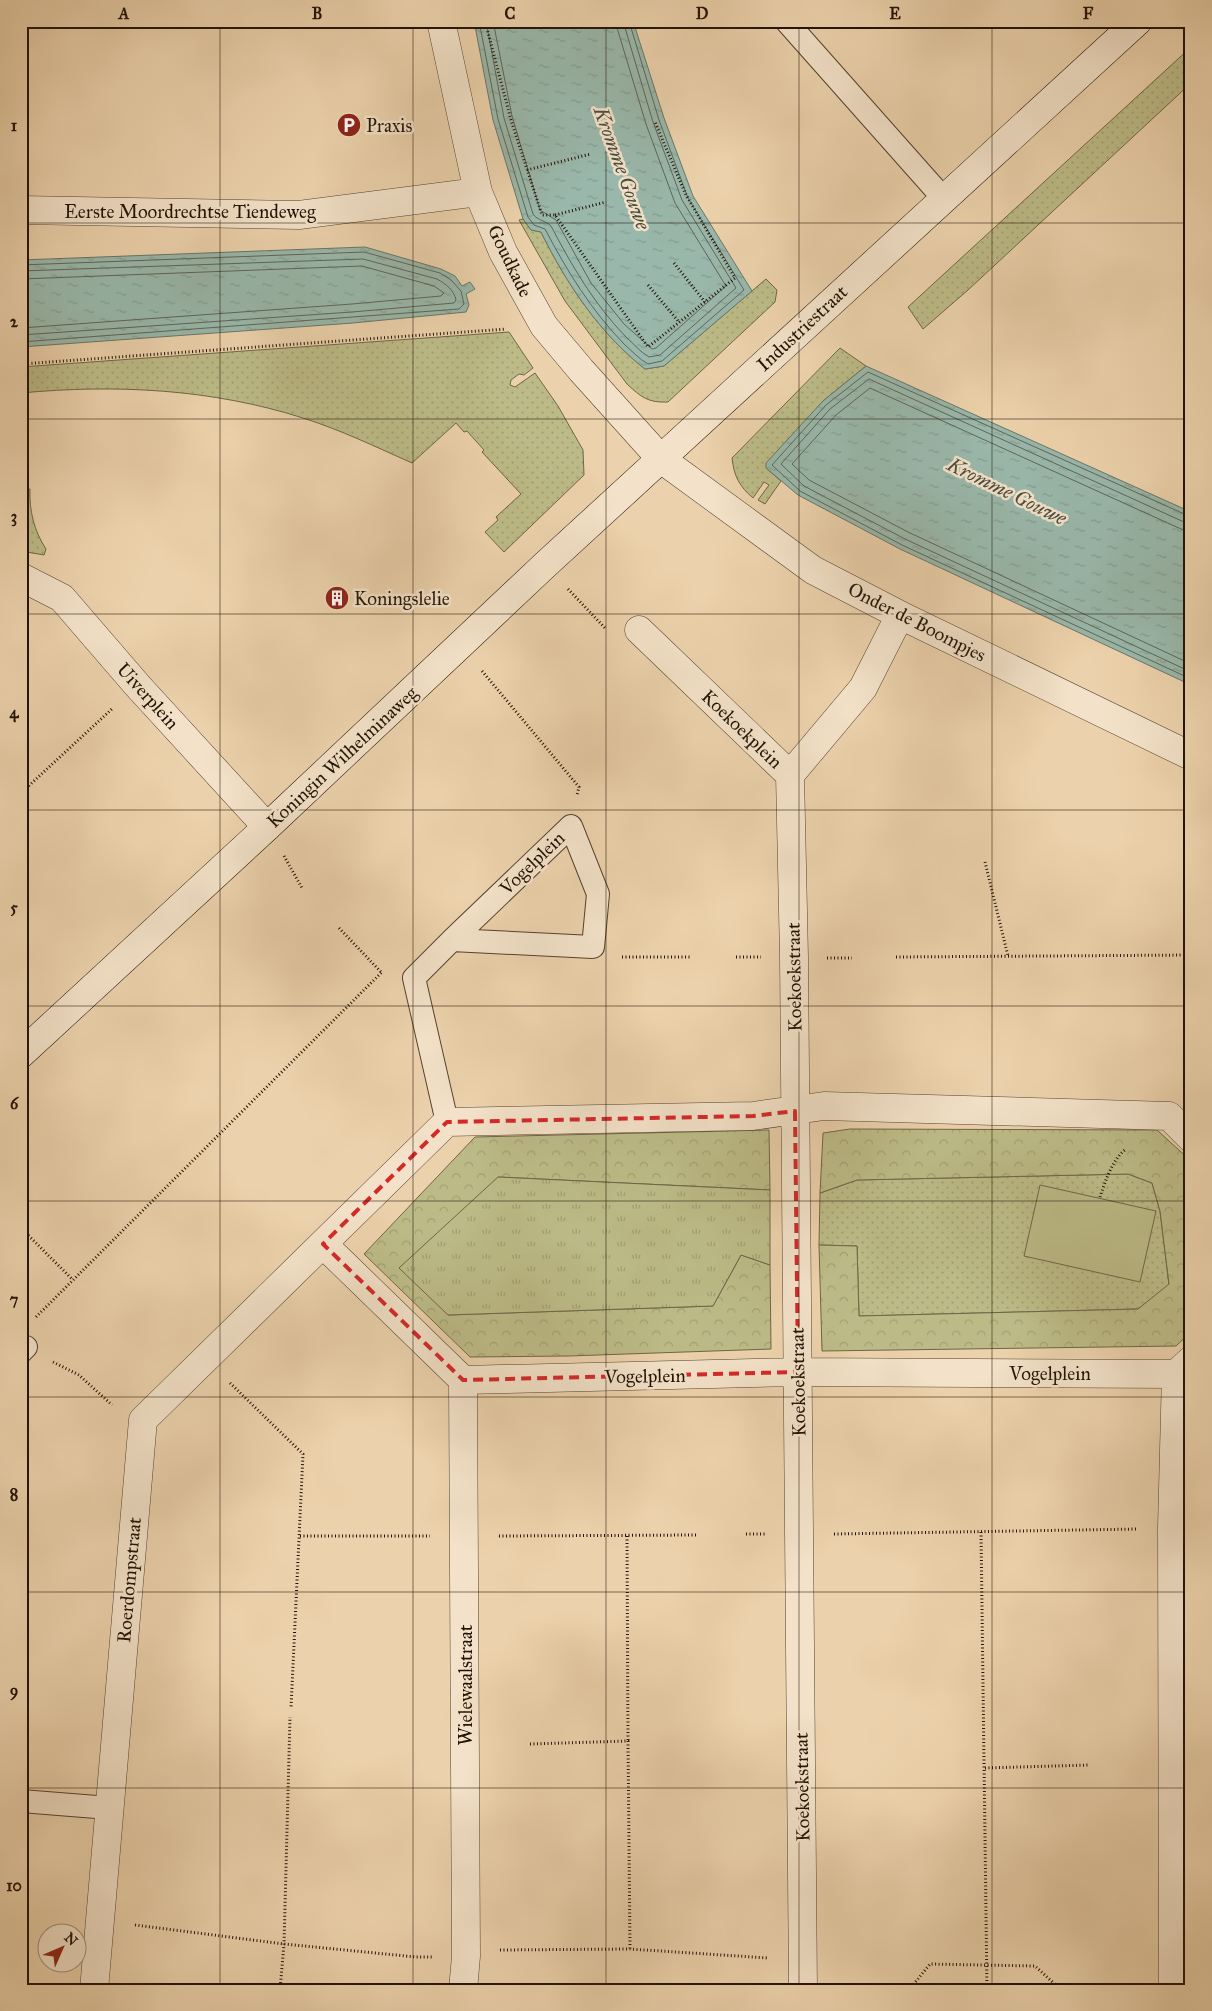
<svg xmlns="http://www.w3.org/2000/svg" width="1212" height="2011" viewBox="0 0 1212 2011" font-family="'IM FELL Great Primer',serif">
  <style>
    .grass { fill: url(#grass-dots); stroke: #6f6646 }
    .forest { fill: url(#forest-crowns); stroke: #6f6646 }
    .park { fill: url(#park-tufts); stroke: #6f6646 }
    .pitch { fill: #bcbb87; stroke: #6f6646 }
    .water { fill: url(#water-ripples); stroke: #697669 }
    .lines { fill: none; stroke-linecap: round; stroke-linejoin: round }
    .shore { stroke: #5e6558; stroke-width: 1 }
    .lane-casing { stroke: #54422f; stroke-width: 24 }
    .street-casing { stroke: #54422f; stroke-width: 29 }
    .secondary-casing { stroke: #221205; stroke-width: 29 }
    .path { stroke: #221205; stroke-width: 3; stroke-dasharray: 1 2.5; stroke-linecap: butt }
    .lane { stroke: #f3e2c9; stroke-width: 22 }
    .street { stroke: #f3e2c9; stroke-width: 28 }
    .secondary { stroke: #f3e2c9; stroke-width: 28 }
    .marked { fill: none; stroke: #d62828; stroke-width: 4; stroke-dasharray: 10 6; stroke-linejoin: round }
    .grid { fill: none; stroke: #221205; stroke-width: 1; stroke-opacity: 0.55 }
    .labels { text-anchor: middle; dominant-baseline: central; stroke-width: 5; stroke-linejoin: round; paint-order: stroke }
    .poi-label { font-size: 19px; fill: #221205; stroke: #f3e2c9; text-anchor: start }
    .street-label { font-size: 19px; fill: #221205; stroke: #f3e2c9 }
    .water-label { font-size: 20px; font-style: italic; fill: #4c4c3f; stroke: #f3e2c9 }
    .neatline { fill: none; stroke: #221205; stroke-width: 2 }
    .grid-label { font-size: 16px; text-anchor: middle; font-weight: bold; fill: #221205 }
  </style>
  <defs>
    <pattern id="grass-dots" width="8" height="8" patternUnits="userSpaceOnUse" patternTransform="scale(1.25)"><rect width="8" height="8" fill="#bcbb87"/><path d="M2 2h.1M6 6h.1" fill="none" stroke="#a1a073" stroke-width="1.8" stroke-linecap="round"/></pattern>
    <pattern id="forest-crowns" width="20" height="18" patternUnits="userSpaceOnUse" patternTransform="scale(1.25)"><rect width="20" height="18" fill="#bcbb87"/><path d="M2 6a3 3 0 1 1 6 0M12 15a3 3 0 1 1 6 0" fill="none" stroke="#a1a073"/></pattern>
    <pattern id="park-tufts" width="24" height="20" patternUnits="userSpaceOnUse" patternTransform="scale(1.25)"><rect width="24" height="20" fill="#bcbb87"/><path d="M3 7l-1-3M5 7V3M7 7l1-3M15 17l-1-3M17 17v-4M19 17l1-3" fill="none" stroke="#a1a073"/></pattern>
    <pattern id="water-ripples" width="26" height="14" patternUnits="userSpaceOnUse" patternTransform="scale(1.25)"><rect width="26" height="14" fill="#99b8ab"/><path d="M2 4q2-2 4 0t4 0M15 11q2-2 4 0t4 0" fill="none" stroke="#849d92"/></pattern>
  </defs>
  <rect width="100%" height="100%" fill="#ecd2ac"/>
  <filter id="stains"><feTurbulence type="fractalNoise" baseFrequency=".004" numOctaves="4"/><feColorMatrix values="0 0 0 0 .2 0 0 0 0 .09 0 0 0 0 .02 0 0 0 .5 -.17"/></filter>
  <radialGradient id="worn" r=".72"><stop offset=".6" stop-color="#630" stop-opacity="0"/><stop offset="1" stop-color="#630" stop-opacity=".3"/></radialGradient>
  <!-- grass -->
  <path class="grass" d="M1191,47V83L968,290L923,329L908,307Z
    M523,219L531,230L541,232C566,283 600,334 645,369L664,366L766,279L777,290L775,302L668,402C648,403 641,397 627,384L565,301L519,220Z
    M509,332L533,368L524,375L519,374L511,380L510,385L515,387L535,373L558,406L583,450L584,475L504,552L485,532L498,520L496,517L521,494L482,452L484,450L467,431L464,432L456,423L412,463C376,447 341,430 303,418C212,389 116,384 21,393V367Z
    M840,348L866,366L823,401L766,468L781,481L765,504L758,500L769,485L764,482L753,498C739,486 734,476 732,458Z
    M30,489C29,510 34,531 46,549L44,555L21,551V490Z
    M1128,1174L1152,1183L1160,1211L1169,1285L1138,1309L859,1316L857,1246L819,1245L820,1193L857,1180Z"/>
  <!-- forest -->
  <path class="forest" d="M850,1129L1157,1130L1191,1161V1332L1176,1346L822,1351L819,1245L857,1246L859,1316L1138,1309L1169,1284L1160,1211L1152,1183L1128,1174L857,1180L820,1193L823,1133Z
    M769,1130L770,1190L498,1177L448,1315L713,1306L741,1255L770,1265L771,1349L569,1356L470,1357L364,1254L475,1137Z"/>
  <!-- park -->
  <path class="park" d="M498,1177L770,1190V1265L741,1255L713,1306L448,1315L399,1268Z"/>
  <!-- pitch -->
  <path class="pitch" d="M1040,1185L1156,1211L1140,1282L1024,1256Z"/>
  <!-- water -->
  <path class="water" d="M474,21H633L664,118L693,196L752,291L664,366L645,369C600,334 566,283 541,232L531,230L523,219L493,120Z
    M365,247L441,269L455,276L462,286L470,282L475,289L466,294L469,305L466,312L353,323L21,347V260Z
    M866,366L1191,512V685L900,549L798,495L766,468V463L823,401Z"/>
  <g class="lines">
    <!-- shore -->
    <path class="shore" d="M479,21L498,119L528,217L534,225L545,229C567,271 591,310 624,344C632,351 639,359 648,364L662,361L744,290L688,198L659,120L629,21
      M486,21L504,118L533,214C538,221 545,220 551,226C572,266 594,304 626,337C634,344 640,352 649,357L660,355L736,288L682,200L653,122L623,21
      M493,21L512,116L540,210L556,220L591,283L624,324L652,349L656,348L726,286L675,203L646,124L615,21
      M21,265L364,252L440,273L451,280L461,291L464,304L459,309L21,342
      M21,271L363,259L437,279C446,284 454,290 456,300L454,303L352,312L21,335
      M21,279L362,266L434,286L444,293L441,296L352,304L21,328
      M1191,517L868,372L826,405L772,465L800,491L902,545L1191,679
      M1191,523L1184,522L869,379L830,409L781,464L804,486L905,539L1191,672
      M1191,531L1181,529L870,388L836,415L792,464L809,480L908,532L1191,664"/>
    <!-- lane casing -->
    <g class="lane-casing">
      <path id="lane" d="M786,21L943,198
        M447,1122L414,978L452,940L593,947L598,894L571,826L452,940
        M21,1352L26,1347
        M21,1801L109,1808"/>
    </g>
    <!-- street casing -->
    <g class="street-casing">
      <path id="street" d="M441,21L478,192L503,252L544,326L581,370L661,459L813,570L900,615L1191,756
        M21,210L299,215L478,192
        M21,577L62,598L137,685L267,827
        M639,630L790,775L863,688L900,615
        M790,775L794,957L803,1990
        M323,1244L463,1380L798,1372L1176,1374L1191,1360
        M463,1380L466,1956L463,1990
        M94,1990L143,1420L447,1122L753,1116L824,1106L1169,1116L1191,1138
        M1173,1990L1172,1528L1176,1374"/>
    </g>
    <!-- secondary casing -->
    <g class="secondary-casing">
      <path id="secondary" d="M21,1054L267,827L545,565L1138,21"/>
    </g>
    <!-- path -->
    <path class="path" d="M485,21L511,120L542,215H555L648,347L735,278L686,195L655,122
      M527,170L591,154
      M555,215L606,202
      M674,263L705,302
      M648,285L679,322
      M21,364L506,329
      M568,589L605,628
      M482,671L579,787L577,795
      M21,793L113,708
      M284,856L302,888
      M985,862L1008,956
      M339,928L381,972
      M622,957H691
      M736,957H761
      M896,957L1191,955
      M827,958H852
      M1100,1197C1105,1182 1112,1160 1125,1150
      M21,1228L73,1280
      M36,1317L382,972
      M53,1362L79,1375L112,1405
      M230,1383L303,1454L291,1708
      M981,1532L987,1990
      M746,1534H765
      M834,1534L1138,1529
      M300,1536H430
      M499,1536L698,1535
      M627,1536L628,1741
      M530,1744L628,1741L630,1949
      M985,1768L1090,1765
      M135,1925L284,1944L416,1957H432
      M500,1950L630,1949L768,1958
      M280,1990L284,1944L290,1717
      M909,1990L930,1964L1035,1966L1058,1987"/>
    <!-- lane -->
    <use href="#lane" class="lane"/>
    <!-- street -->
    <use href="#street" class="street"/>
    <!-- secondary -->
    <use href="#secondary" class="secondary"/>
  </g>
  <!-- marked area -->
  <path class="marked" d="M795,1111L798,1372L463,1380L323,1244L447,1122L753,1116Z"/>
  <!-- grid -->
  <path class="grid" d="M220,21V1990M413,21V1990M606,21V1990M799,21V1990M992,21V1990M21,223H1191M21,419H1191M21,614H1191M21,810H1191M21,1006H1191M21,1201H1191M21,1397H1191M21,1592H1191M21,1788H1191"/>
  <!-- icons -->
  <defs>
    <g id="parking-disc" transform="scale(1.25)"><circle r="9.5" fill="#8f2418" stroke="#f3e2c9"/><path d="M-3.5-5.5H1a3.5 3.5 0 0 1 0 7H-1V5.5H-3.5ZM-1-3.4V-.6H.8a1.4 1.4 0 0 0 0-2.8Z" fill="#fff"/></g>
    <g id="building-disc" transform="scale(1.25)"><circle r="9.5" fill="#8f2418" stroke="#f3e2c9"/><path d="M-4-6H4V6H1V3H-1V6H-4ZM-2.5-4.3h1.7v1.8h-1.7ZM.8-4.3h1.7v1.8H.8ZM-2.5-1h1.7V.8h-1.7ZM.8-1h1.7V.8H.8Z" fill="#fff"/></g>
  </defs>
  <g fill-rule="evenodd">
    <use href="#parking-disc" x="349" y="125"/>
    <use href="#building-disc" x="337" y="598"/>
  </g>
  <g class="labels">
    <!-- poi labels -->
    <g class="poi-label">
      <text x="366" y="125">Praxis</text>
      <text x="354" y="598">Koningslelie</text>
    </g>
    <!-- street labels -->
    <g class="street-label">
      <text x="190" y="211">Eerste Moordrechtse Tiendeweg</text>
      <text transform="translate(510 261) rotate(64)">Goudkade</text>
      <text transform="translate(802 328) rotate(-43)">Industriestraat</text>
      <text transform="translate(917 622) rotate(27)">Onder de Boompjes</text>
      <text transform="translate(148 696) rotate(48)">Uiverplein</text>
      <text transform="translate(742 729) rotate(44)">Koekoekplein</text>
      <text transform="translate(342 757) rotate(-43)">Koningin Wilhelminaweg</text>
      <text transform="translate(532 863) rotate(-44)">Vogelplein</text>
      <text transform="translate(794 977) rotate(-91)">Koekoekstraat</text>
      <text x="1050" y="1373">Vogelplein</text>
      <text transform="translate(645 1376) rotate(-1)">Vogelplein</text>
      <text transform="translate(798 1382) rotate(-91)">Koekoekstraat</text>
      <text transform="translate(129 1580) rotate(-85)">Roerdompstraat</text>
      <text transform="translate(465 1685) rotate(-90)">Wielewaalstraat</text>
      <text transform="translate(802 1787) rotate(-91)">Koekoekstraat</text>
    </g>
    <!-- water labels -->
    <g class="water-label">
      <text transform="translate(622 168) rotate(70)">Kromme Gouwe</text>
      <text transform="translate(1007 491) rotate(26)">Kromme Gouwe</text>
    </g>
  </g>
  <!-- margin -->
  <rect width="1212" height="2011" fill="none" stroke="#ecd2ac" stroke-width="55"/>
  <!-- north arrow -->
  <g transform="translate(62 1948) rotate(45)"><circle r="24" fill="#f3e2c9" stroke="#9f8f7b"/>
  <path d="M0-4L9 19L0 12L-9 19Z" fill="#8f2418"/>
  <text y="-8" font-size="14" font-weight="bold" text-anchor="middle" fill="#221205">N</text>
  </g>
  <rect x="28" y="28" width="1156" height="1956" class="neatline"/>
  <g class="grid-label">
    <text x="124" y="19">A</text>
    <text x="317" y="19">B</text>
    <text x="510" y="19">C</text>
    <text x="702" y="19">D</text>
    <text x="895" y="19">E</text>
    <text x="1088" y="19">F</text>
    <text x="14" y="131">1</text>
    <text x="14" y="327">2</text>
    <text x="14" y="522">3</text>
    <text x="14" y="718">4</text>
    <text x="14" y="913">5</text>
    <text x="14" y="1109">6</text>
    <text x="14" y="1305">7</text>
    <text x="14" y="1500">8</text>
    <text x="14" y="1696">9</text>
    <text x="14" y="1891">10</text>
  </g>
  <rect width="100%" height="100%" filter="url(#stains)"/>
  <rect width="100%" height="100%" fill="url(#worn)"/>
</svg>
